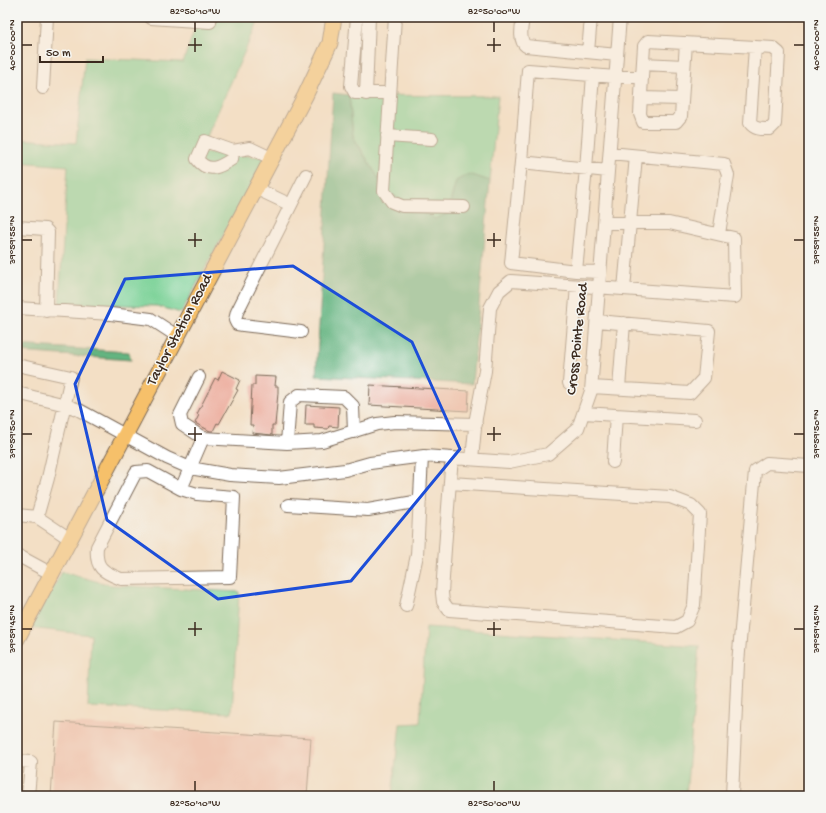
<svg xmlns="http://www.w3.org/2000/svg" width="826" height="813" viewBox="0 0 826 813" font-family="'Gochi Hand',sans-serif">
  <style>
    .green { fill: #7ad297; stroke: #5a7e5a }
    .forest { fill: #63b480; stroke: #4f6f4f }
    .building { fill: #edad9e }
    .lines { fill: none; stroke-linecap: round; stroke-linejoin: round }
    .minor-casing { stroke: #7b6958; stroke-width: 14 }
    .major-casing { stroke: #7b6958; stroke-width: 17 }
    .minor { stroke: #fff; stroke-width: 12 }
    .major { stroke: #f6c06b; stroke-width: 15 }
    .marked { fill: none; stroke: #1d4ed8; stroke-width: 3; stroke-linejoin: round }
    .ticks { fill: none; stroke: #3b2a1e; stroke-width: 1.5 }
    .labels { text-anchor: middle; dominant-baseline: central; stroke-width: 3; stroke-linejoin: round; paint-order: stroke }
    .street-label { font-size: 15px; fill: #3b2a1e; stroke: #f6f6f2 }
    .neatline { fill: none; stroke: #3b2a1e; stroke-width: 1.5 }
    .ticks-label { font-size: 10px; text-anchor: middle; fill: #3b2a1e }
  </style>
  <rect width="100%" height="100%" fill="#f6f6f2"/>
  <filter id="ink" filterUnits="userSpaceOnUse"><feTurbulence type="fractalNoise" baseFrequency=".025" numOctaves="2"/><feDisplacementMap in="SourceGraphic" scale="8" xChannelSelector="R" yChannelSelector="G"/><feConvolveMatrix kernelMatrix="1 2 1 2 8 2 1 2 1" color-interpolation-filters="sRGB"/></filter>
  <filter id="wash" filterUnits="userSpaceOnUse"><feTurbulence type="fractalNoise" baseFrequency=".012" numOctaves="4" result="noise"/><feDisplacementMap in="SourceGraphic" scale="16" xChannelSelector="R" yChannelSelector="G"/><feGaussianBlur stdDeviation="0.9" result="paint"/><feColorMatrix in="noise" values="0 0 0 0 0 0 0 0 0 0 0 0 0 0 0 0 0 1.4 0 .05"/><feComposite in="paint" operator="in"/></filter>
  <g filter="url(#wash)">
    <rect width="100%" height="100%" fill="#f3dfc5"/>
    <!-- green -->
    <path class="green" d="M199,17H260L200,152L262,157L265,159L181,313L157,306L59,303L68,166L17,162V139L76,143L85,58L183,62Z
      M349,95L498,96L490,181L469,174L456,181L447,214L435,219L387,192L353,136Z
      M62,572L111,585L239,592L232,713L88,707L91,635L30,628Z
      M426,627L699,646L686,796H395L392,795L400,724L420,723Z"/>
    <!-- forest -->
    <path class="forest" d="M333,93L349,95L353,137L387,192L435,219L447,214L456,181L469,174L490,181L472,384L316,376Z
      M17,345L129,352L131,360L17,352Z"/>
    <g id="blocks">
      <!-- building -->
      <path class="building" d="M222,371L240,380L236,389L238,390L219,424L217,423L213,431H210L195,423L199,415L197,414L215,378L218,380Z
        M255,376L276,377L275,386H278V393L275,425H272V435L252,433L253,425H250L252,385H255Z
        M370,385L469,391L468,411L369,405Z
        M306,405L339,407L338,427L329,426L328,429L314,428V425H305Z
        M56,722L311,738L307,796H51Z"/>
    </g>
  </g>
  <g filter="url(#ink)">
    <use href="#blocks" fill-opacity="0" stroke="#7b6958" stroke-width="1"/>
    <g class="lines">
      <!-- minor casing -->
      <g class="minor-casing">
        <path id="minor" d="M151,17V18L210,22V17
          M357,17L351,86L355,93H390
          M395,17L384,191L392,202L402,206L464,207
          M523,17C522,26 518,40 526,46L617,55
          M588,52L591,17
          M643,64L684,66
          M593,75L586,169L576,271L600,272
          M642,77L640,114L643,122H676L681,116L686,43
          M43,88L47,17
          M366,94L369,17
          M641,98L682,99
          M387,136L432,139
          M233,151L232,159C220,167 208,174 197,159L205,141L233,151L250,148L271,158
          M610,153L724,164L728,175L719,234
          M521,162L511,263L576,271
          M608,171L521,162L528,70L616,77H642L644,46L648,41L773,48L779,53L775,124L770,129C762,129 755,130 750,123L755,47
          M255,188L291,205
          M17,227L45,229L48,232L46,311
          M624,289L636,156
          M17,308L111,314L151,319L177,336
          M301,332L243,325L237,324L235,320L237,312L306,175
          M17,365L71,377L48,478L37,517
          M199,377L180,415L182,424L203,438
          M569,383L577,286
          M592,387L690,393L704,378L709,331L597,321
          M619,388L624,323
          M17,393L66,405L79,410L167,458L190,468L230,475L279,478L345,470L370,463L424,456L509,462L548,454L578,428L591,391L620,17
          M584,413L695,420
          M287,443L290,402L299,395L344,397L353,406L354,432
          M472,459L476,418L485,371L490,308L499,291L511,281L735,297L734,238L669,223H604
          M613,462L616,415
          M450,483L670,497L691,505L700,514L694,605L687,621L676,627L449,610L443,602L442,593C445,548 448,503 452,458
          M181,489L197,494L234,497L230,577L121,579C103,572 95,568 97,547L136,472L148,471L181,489L203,438L287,443L322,441L377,424L395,422L476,424
          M288,505L368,510L420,501
          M17,515L37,517L70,539
          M17,555L52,574
          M406,606L417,555L422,457
          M17,761L31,762L28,796
          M732,796L738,663L755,471L767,463L809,466"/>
      </g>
      <!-- major casing -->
      <g class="major-casing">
        <path id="major" d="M17,639L305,96L330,43L334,17"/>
      </g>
      <!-- minor -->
      <use href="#minor" class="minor"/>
      <!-- major -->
      <use href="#major" class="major"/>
    </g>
  </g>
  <!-- marked area -->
  <path d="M0 0H826V813H0ZM293,266L412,342L460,449L351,581L218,599L107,520L75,384L125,279Z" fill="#f3dfc5" fill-opacity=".55" fill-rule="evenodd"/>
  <path class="marked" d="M293,266L412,342L460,449L351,581L218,599L107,520L75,384L125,279Z"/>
  <!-- ticks -->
  <path class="ticks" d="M195,22V32M494,22V32M195,38V52M494,38V52M22,45H32M188,45H202M487,45H501M794,45H804M195,233V247M494,233V247M22,240H32M188,240H202M487,240H501M794,240H804M195,427V441M494,427V441M22,434H32M188,434H202M487,434H501M794,434H804M195,622V636M494,622V636M22,629H32M188,629H202M487,629H501M794,629H804M195,781V791M494,781V791"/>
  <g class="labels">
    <!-- street labels -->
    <g class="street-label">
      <text transform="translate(180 330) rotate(-62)">Taylor Station Road</text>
      <text transform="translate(578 339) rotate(-84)">Cross Pointe Road</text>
    </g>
  </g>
  <!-- margin -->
  <rect width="826" height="813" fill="none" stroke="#f6f6f2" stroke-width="44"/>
  <!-- scale -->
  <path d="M40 56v6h63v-6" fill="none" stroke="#3b2a1e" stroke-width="2"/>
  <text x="46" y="56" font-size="12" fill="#3b2a1e" stroke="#f6f6f2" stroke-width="3" paint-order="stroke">50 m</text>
  <rect x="22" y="22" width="782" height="769" class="neatline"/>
  <g class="ticks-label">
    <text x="195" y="14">82°50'10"W</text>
    <text x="494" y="14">82°50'00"W</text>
    <text transform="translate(11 45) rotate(-90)" y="4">40°00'00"N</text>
    <text transform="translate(815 45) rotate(-90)" y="4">40°00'00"N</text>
    <text transform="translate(11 240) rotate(-90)" y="4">39°59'55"N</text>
    <text transform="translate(815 240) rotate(-90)" y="4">39°59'55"N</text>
    <text transform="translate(11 434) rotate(-90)" y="4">39°59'50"N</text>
    <text transform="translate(815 434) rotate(-90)" y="4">39°59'50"N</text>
    <text transform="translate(11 629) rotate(-90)" y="4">39°59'45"N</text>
    <text transform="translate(815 629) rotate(-90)" y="4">39°59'45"N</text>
    <text x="195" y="806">82°50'10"W</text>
    <text x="494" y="806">82°50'00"W</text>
  </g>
</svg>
